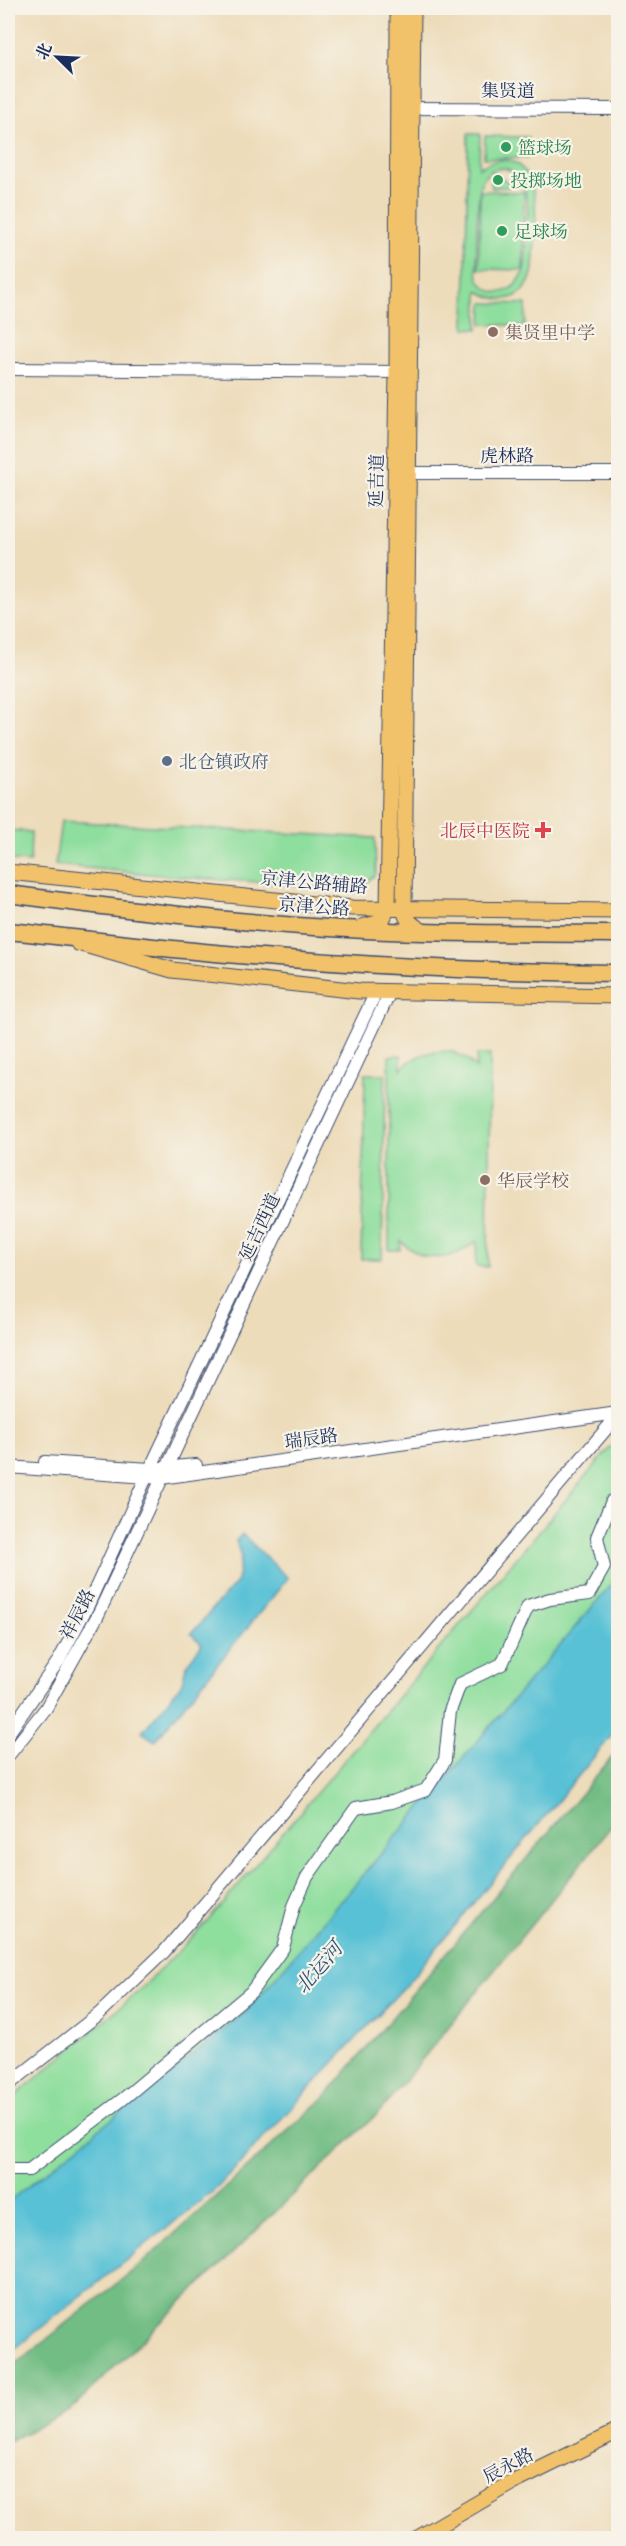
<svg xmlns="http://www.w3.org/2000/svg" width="626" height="2546" viewBox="0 0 626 2546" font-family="'Gentium Book Plus','Noto Serif SC',serif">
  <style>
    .green { fill: #8ede9d; stroke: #54867e; stroke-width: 1.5; fill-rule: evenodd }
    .forest { fill: #72bd84; stroke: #467671; stroke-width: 1.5 }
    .water { fill: #58c1d5; stroke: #3a789a; stroke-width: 1.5 }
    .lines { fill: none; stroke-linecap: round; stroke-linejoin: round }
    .minor-casing { stroke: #3a496c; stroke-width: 14 }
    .major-casing { stroke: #3a496c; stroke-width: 17 }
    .highway-casing { stroke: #3a496c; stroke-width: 19 }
    .minor { stroke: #fff; stroke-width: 12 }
    .major { stroke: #f2c26a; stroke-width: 15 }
    .highway { stroke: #f2c26a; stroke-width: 16 }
    .leisure-dot { fill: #2e9e5b; stroke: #f7f3e8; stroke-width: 2 }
    .education-dot { fill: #8d6e63; stroke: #f7f3e8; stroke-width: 2 }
    .service-dot { fill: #5c6f8a; stroke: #f7f3e8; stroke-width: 2 }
    .health-dot { fill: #e0444e; stroke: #f7f3e8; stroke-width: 2 }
    .labels { text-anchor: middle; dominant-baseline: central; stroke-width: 4.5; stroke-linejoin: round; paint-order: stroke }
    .street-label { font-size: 18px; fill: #1b2f5e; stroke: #f7f3e8 }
    .leisure-label { font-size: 18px; fill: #27864d; stroke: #f7f3e8; text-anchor: start }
    .education-label { font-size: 18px; fill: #785e54; stroke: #f7f3e8; text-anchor: start }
    .service-label { font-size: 18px; fill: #4e5e75; stroke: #f7f3e8; text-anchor: start }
    .health-label { font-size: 18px; fill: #be3a42; stroke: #f7f3e8; text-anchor: end }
    .water-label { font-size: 20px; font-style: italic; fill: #2a547c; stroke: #f7f3e8 }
  </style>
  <rect width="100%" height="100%" fill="#f7f3e8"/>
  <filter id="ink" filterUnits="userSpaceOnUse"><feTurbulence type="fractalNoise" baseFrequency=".0167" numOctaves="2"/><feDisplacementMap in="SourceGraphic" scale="12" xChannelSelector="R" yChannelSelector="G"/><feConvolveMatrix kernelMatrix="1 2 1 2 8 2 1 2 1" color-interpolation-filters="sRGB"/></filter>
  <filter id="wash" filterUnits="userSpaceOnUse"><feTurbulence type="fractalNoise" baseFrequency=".008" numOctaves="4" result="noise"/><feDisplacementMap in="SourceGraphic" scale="24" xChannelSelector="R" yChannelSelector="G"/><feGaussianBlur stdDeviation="1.35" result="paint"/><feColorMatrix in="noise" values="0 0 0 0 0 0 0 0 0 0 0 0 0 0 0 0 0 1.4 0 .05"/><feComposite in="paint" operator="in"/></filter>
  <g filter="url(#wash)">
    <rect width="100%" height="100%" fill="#eddcba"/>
    <!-- green -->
    <path class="green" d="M468,134H480L479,168C489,162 498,158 510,161C546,172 534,240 533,269C527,300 503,306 478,291V329L465,328ZM503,168C538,175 526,236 525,264C522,290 493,305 478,278C476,264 476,190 483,179C487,172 494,169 503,168Z
      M485,136L528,137L527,158H484Z
      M494,174L516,186L492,188L491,182Z
      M480,191L524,192L523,270L479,269Z
      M483,303L526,304L525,326L482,324Z
      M61,821L375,838L376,874L360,888L192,878L55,865Z
      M8,830L31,832L30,862L8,860Z
      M451,1051L467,1059L476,1068L477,1055H490L488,1267L476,1266L477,1241C453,1261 424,1265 401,1241L400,1250H389V1056L401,1055V1069C416,1053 430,1052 451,1051Z
      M365,1074H385L382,1259H361Z
      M618,1442V1577L246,2013L8,2202V2102L139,1991L207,1922L609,1449Z"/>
    <!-- forest -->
    <path class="forest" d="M618,1750V1818L381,2110L71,2409L8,2442V2370L140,2265L325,2097Z"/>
    <!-- water -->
    <path class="water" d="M242,1534L288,1578L155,1741L142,1732L181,1685L187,1664L202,1644L191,1634L237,1581L241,1557L236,1541Z
      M618,1577V1728L406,1985L217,2188L8,2354V2202L245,2013Z"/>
  </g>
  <g filter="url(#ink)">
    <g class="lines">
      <!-- minor casing -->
      <g class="minor-casing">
        <path id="minor" d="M404,108L618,109
          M8,369L397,372
          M399,473H618
          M45,1462L150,1469L196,1465
          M8,1467L161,1478L618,1413
          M8,1734L59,1660L88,1605L150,1469L376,992
          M8,1756L46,1708L98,1615L390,992
          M8,2085L99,2014L164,1952L618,1415
          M8,2170H29L123,2099L251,1992L283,1948L294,1906L307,1877L356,1808L392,1802L426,1790L445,1760L450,1711L460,1684L502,1664L528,1606L550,1599L589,1594L604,1567L597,1537L612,1501L618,1499"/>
      </g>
      <!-- major casing -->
      <g class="major-casing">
        <path id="major" d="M413,8L404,908C406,922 413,925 424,932
          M8,872L352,908L618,911
          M362,927L381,922L388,908L397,372L398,8
          M78,943L172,970L359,991L618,996
          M418,2538L512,2483L618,2431"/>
      </g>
      <!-- highway casing -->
      <g class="highway-casing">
        <path id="highway" d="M8,894C145,912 284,929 423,932C488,934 553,933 618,934
          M8,931C77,938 146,947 215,953C349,965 484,972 618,973"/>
      </g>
      <!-- minor -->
      <use href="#minor" class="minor"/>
      <!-- major -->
      <use href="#major" class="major"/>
      <!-- highway -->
      <use href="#highway" class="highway"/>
    </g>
  </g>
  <!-- markers -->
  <g class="leisure-dot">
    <circle cx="506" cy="147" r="6"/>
    <circle cx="498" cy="180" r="6"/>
    <circle cx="502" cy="231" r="6"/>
  </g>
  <g class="education-dot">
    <circle cx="493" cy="332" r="6"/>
    <circle cx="485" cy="1180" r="6"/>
  </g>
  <circle class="service-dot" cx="167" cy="761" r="6"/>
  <path class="health-dot" d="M540 821h6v6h6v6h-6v6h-6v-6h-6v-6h6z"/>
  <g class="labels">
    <!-- street labels -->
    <g class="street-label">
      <text x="508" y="90">集贤道</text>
      <text x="507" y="455">虎林路</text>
      <text transform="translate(376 481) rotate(-89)">延吉道</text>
      <text transform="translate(314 882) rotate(5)">京津公路辅路</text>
      <text transform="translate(314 906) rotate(4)">京津公路</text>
      <text transform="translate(259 1227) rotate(-65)">延吉西道</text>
      <text transform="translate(311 1438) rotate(-8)">瑞辰路</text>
      <text transform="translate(77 1614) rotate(-63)">祥辰路</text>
      <text transform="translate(508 2465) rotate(-28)">辰永路</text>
    </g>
    <!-- leisure labels -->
    <g class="leisure-label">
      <text x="518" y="147">篮球场</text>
      <text x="510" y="180">投掷场地</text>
      <text x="514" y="231">足球场</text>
    </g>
    <!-- education labels -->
    <g class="education-label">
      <text x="505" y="332">集贤里中学</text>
      <text x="497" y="1180">华辰学校</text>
    </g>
    <!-- service labels -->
    <g class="service-label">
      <text x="179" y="761">北仓镇政府</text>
    </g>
    <!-- health labels -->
    <g class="health-label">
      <text x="530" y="830">北辰中医院</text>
    </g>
    <!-- water labels -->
    <g class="water-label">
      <text transform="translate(318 1967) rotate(-49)">北运河</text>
    </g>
  </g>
  <!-- margin -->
  <rect width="626" height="2546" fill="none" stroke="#f7f3e8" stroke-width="30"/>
  <!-- north arrow -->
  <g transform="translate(57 57) rotate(294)" stroke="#f7f3e8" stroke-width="4.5" paint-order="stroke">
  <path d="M0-4.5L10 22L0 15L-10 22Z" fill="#1b2f5e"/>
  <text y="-9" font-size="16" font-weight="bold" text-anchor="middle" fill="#1b2f5e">北</text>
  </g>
</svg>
